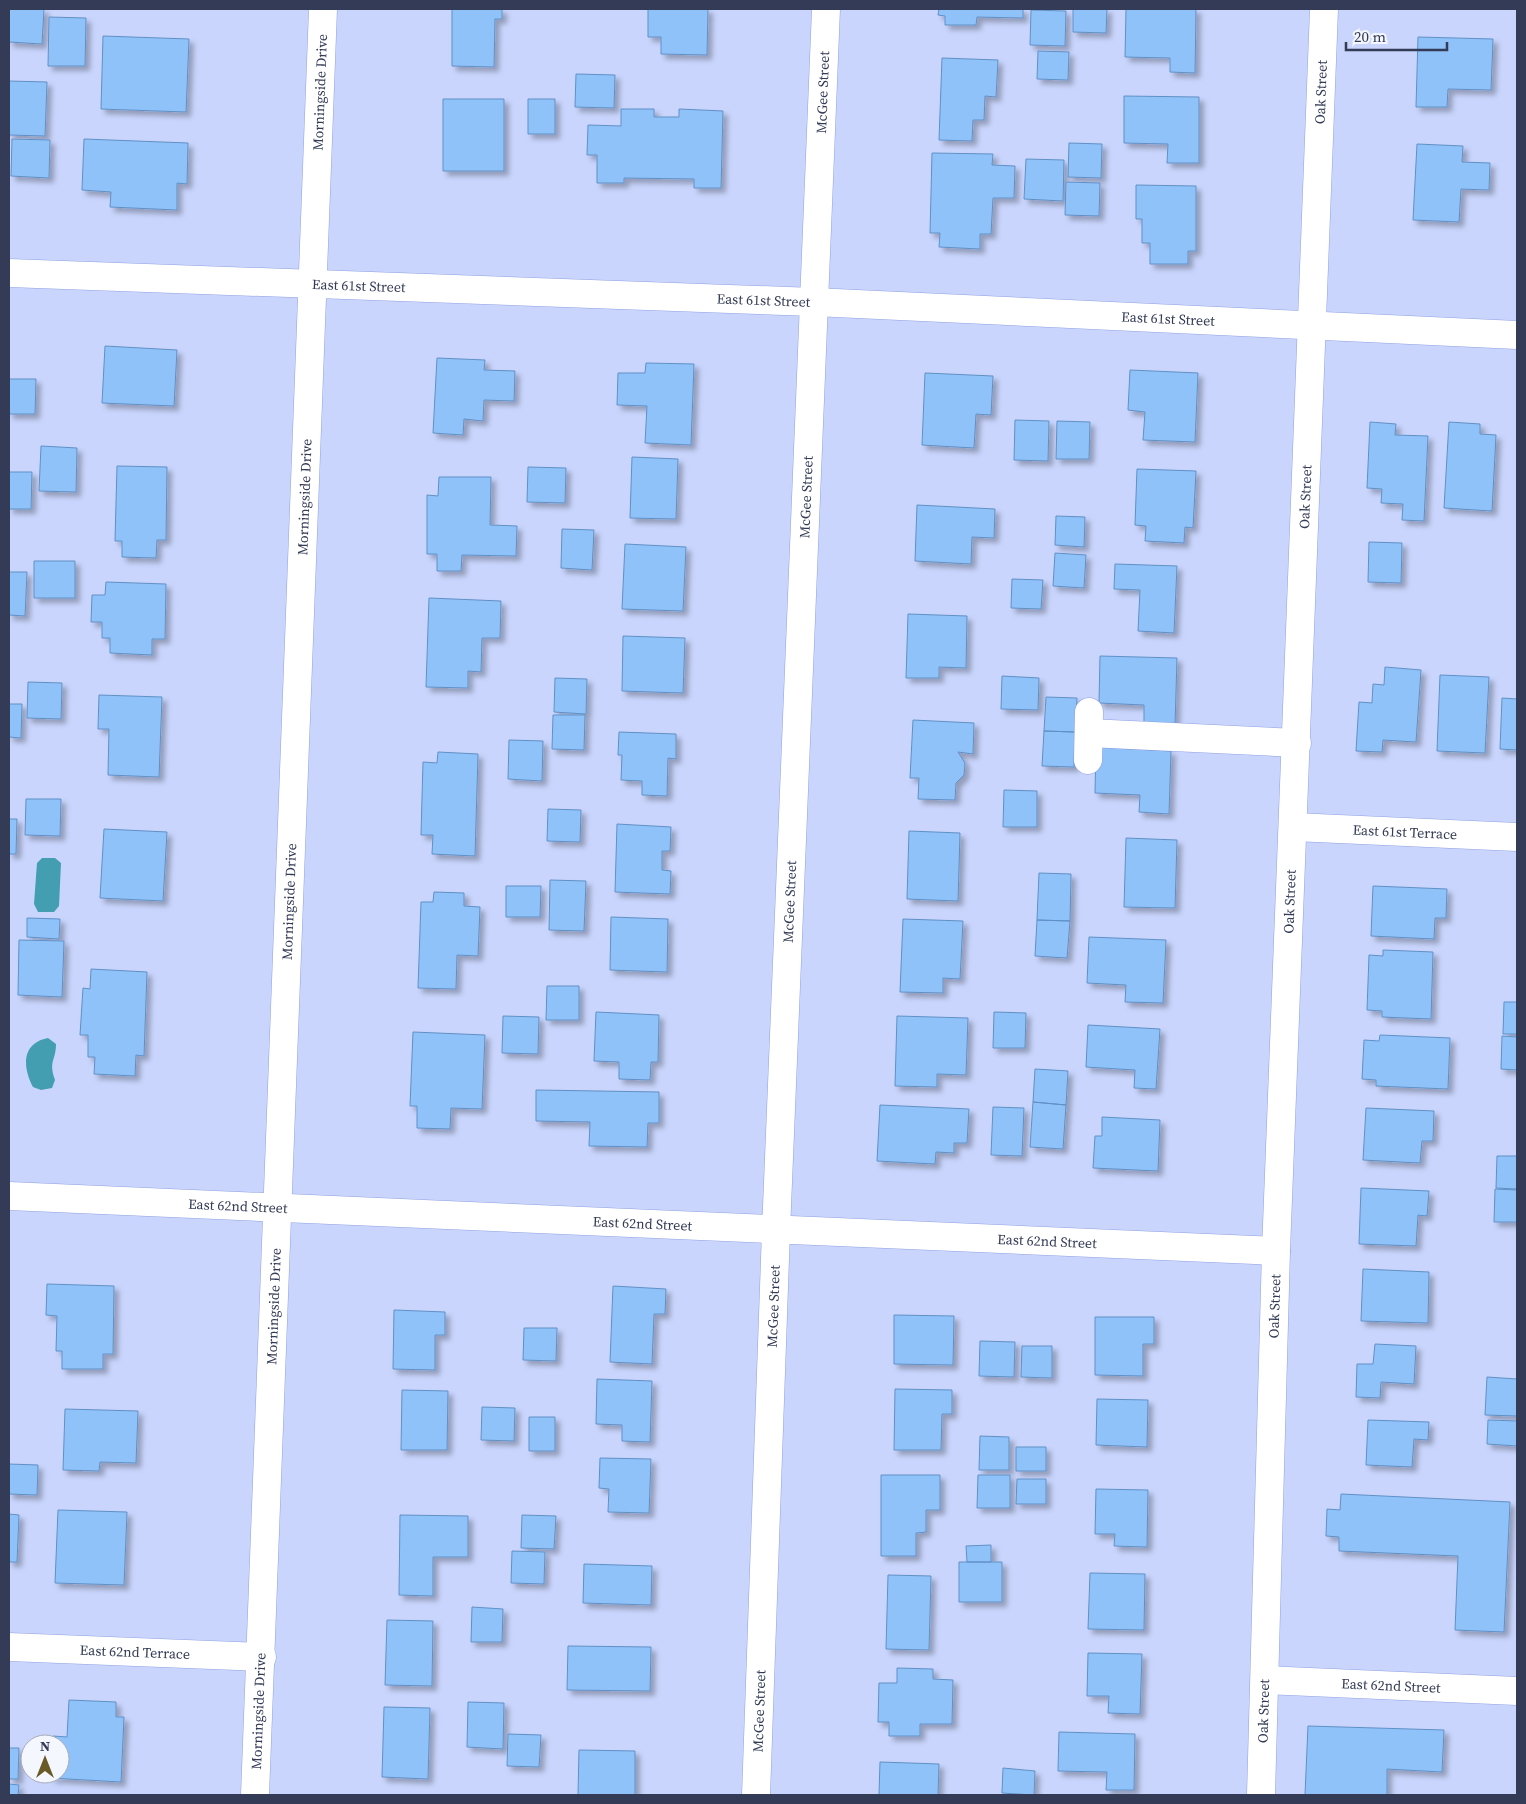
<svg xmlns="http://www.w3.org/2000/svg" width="1526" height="1804" viewBox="0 0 1526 1804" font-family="'Source Serif 4',serif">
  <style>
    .water { fill: #429eb0 }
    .building { fill: #90c2fa; stroke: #6090c5; filter: url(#shadow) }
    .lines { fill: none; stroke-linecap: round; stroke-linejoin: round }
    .minor-casing { stroke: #90a1e2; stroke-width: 29 }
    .minor { stroke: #fff; stroke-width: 28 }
    .labels { text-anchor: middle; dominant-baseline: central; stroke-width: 4.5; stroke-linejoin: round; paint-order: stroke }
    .street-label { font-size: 14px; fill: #333b56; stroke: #f5f7fe }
  </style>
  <defs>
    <filter id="shadow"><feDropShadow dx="4.5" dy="4.5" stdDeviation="2.5" flood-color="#0004"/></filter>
  </defs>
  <rect width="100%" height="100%" fill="#c9d5fd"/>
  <!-- water -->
  <path class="water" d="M42,858H55L61,863L59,906L54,912H38L34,904L37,863Z
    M48,1038L56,1044C56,1061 48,1061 55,1080L52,1088L41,1090L33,1087C22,1066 22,1043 48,1038Z"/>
  <!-- building -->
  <path class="building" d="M9,9H44L42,44L9,42Z
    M452,9H502V19H495L494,67L452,66Z
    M648,9H708L707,55L661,54V37H648Z
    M939,9H1023V18L977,17L976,25H945V16L938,15Z
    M1073,9H1107L1106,33L1073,32Z
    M1126,9H1196L1195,73L1170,72V58L1125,57Z
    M1031,10L1066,11L1065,46L1030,45Z
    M49,17L86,18L85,66H48Z
    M103,36L189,39L186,112L101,109Z
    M1418,37L1493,39L1491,90L1448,89L1447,107H1416Z
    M1038,51L1069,52L1068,80L1037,79Z
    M942,58L998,60L996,97L985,96L984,120H973L972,141L939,140Z
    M576,74L615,75L614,108L575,107Z
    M9,81L47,82L45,136L9,135Z
    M1124,96L1199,97V163H1167L1168,144L1124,143Z
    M443,99H504V171H443Z
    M528,99H555V134H528Z
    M621,109H654V117H679V109L723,111L721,188H694V179L624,178V183H597V155H587L588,125L621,126Z
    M12,139L50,140L49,178L11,176Z
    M84,139L188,143L187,184L177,183V210L110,207L111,192L82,190Z
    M1069,143L1102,144L1101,178L1068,177Z
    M1417,144L1463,146L1462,162L1490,163L1489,190L1461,189L1459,222L1413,220Z
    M932,153L993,154L992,165L1015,166L1014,198H993L991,234H980V249L939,247L940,233H930Z
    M1026,159L1064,160L1063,201L1024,199Z
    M1066,182L1100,183L1099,216L1065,215Z
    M1136,185L1196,186V251H1188V264H1150V243H1142V219H1136Z
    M105,346L177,350L174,406L102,403Z
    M437,358L485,360L484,370L515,371L514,401L484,400L483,421L464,419L463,435L433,433Z
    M646,363L694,364L691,445L645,443L647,406L617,405L618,373H645Z
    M1130,370L1198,373L1195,442L1143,440L1145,412L1128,410Z
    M925,373L993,376L991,415L976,414L974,448L922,445Z
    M9,379H36L35,414H9Z
    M1015,420L1049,421L1048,461L1014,460Z
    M1057,421L1090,422L1089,459H1056Z
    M1370,422L1396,424L1395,435L1428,436L1424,521L1402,520L1403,504L1381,503L1382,489L1367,488Z
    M1449,422L1480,424V434L1496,435L1492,511L1444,508Z
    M41,446L77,448L76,492L39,491Z
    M632,457L678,459L676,519L630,518Z
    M117,466L167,467L166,540H157L156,558L122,557V541H115Z
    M528,467L566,468L565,503L527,502Z
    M1137,469L1196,471L1193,528L1185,527L1184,543L1145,541L1146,526L1135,525Z
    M9,472H32L31,509H9Z
    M439,477H491L490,525L517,526L516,556L462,555L461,571H437V554H427V495L438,496Z
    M917,505L995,509L994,538L972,537L971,564L915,561Z
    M1056,516L1085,517L1084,547L1055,545Z
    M562,529L594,530L592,570L561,568Z
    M1369,542L1402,543L1401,583L1368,582Z
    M625,544L686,547L683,611L622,609Z
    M1055,553L1086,555L1084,588L1053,586Z
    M34,561H75V598H34Z
    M1115,564L1177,566L1174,633L1138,631L1140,590L1114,589Z
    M9,572H27L25,616L9,615Z
    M1012,579L1043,580L1041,609L1011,608Z
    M106,582L166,584L165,639H152V655L110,653V638H102V622H91L92,595H105Z
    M429,598L501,601L500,638H482L481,672L468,671V688L426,687Z
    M908,614L967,616L966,668L939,667V678H906Z
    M623,636L685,638L683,693L622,691Z
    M1100,656L1177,658L1175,725L1144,724V705L1099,703Z
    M1385,667L1421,670L1416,742L1383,740L1382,752L1356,751L1359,702L1372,703L1373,684L1384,685Z
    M1440,675L1489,677L1485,753L1437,751Z
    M1002,676L1039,678L1038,710L1001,709Z
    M555,678L587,679L586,714L554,712Z
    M28,682L62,683L61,719L27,718Z
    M99,695L162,697L159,777L108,775L109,729H98Z
    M1046,697L1077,698L1075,732L1044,731Z
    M1502,698L1517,699V750L1500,749Z
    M9,704H22L21,738L9,737Z
    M553,715H585L584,750L552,749Z
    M913,720L974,723L973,754L958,752L965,763L964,775L956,783L955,800L918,799L919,778H910Z
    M1044,731L1075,732L1074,767L1042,766Z
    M619,732L676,734V759L668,758L667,796L642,795V781L621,780L622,755H618Z
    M509,740L543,741L542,781L508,779Z
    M1096,747L1171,751L1169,814L1139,812L1140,795L1095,793Z
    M438,752L478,754L475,856L432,854L433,835H421L423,762L437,763Z
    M1004,790L1037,791V827H1003Z
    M26,799H61L60,836L25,835Z
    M548,809L581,810L580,842L547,841Z
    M9,819H17L16,854H9Z
    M617,824L671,827L670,851H662V870L671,871L670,894L615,892Z
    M104,829L167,832L163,901L100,898Z
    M909,831L960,833L958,901L907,899Z
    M1126,838L1177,840L1175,908L1124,907Z
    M1039,873L1071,874L1070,921L1037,920Z
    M550,880L586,881L584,931L549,930Z
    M506,886H541L540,917H506Z
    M1373,886L1447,889L1446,918H1435L1434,939L1371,936Z
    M434,892L464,893V906L480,907L478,956L457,955L456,989L418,988L421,902H433Z
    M611,917L668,919L667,972L610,970Z
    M27,918L60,919L59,939L27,937Z
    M903,919L963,921L960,979L943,978V993L900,992Z
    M1037,920L1070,921L1067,958L1035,956Z
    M1089,937L1166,940L1163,1003L1125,1002L1126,985L1087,983Z
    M19,940L64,941L62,997L18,995Z
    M1383,950L1433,952L1431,1019L1382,1017V1011L1367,1010L1369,955L1383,956Z
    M91,969L147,972L144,1056L136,1055L135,1076L94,1074L95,1057H88V1035H80L83,988L90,989Z
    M547,986H579V1020H546Z
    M1504,1002H1517V1034H1503Z
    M596,1012L659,1015L658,1062H651L650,1080L619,1079V1062L594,1061Z
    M994,1012L1026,1013L1025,1048H993Z
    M503,1016L539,1017L538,1054L502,1053Z
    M897,1016L968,1018L966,1075L937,1074V1087L895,1086Z
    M1088,1025L1160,1029L1156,1089L1134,1088L1135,1070L1086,1067Z
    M413,1032L485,1035L482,1109L451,1108L450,1129L417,1128V1106H410Z
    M1380,1035L1450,1038L1448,1089L1376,1086V1080L1362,1079L1364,1040L1379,1041Z
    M1502,1036L1517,1037V1070L1501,1069Z
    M1035,1069L1068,1071L1066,1105L1033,1102Z
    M536,1090L659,1092V1123H648L647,1147L589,1146L590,1122L536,1121Z
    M1033,1102L1066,1105L1063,1149L1030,1147Z
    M880,1105L969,1109L967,1143H954V1153L936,1152L935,1164L877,1161Z
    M993,1107L1024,1108L1022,1156L991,1155Z
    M1366,1108L1434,1111L1433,1141H1422L1420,1163L1363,1160Z
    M1102,1117L1160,1120L1158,1171L1093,1168L1095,1136H1102Z
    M1497,1156H1517V1189L1496,1188Z
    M1361,1188L1429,1191L1427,1216L1418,1215L1416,1246L1359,1244Z
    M1495,1189L1517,1190V1222H1494Z
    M1363,1269L1429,1272L1428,1323L1361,1321Z
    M47,1284L114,1286L113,1354H103V1369H62V1351H56L57,1316L46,1315Z
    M613,1286L666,1289L665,1314H654L652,1364L610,1362Z
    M394,1310L445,1312V1335H435V1370L393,1369Z
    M894,1315L954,1316L953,1365L894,1364Z
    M1095,1317H1154V1344H1143V1376L1095,1375Z
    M524,1328H557L556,1361L523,1360Z
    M980,1341L1015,1342L1014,1377L979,1376Z
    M1375,1344L1416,1346L1414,1384L1381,1382L1380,1398L1356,1397L1357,1364H1373Z
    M1022,1346H1052V1378L1021,1377Z
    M1487,1377L1517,1379V1416L1485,1415Z
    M597,1379L652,1381L650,1442L622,1441V1425L596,1424Z
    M895,1389L952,1390V1414H942L941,1450H894Z
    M402,1390L448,1391L447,1450H401Z
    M1097,1399L1148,1400L1147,1447L1096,1445Z
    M482,1407L515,1408L514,1441L481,1440Z
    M65,1409L138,1411L136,1463L100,1462L99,1471L63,1470Z
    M529,1417H555V1451H529Z
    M1368,1420L1429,1422L1428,1440L1414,1439L1412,1467L1366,1465Z
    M1488,1420L1517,1421V1446L1487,1444Z
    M980,1436L1009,1437V1470H979Z
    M1016,1447H1046V1471H1016Z
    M600,1458L651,1459L649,1513L608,1512L609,1489L599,1488Z
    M9,1464L38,1465L37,1495L9,1494Z
    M881,1475H940V1510H926V1532L916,1533V1556H881Z
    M978,1475H1010V1508H977Z
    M1017,1479H1046V1504H1016Z
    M1096,1489L1148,1490L1147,1547L1114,1546L1115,1534H1095Z
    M1341,1494L1510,1502L1504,1632L1455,1630L1458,1556L1339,1551V1537L1326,1536L1327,1509L1340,1510Z
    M58,1510L127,1512L124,1585L55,1583Z
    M9,1514L19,1515L17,1562H9Z
    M400,1515L468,1516V1557H433V1596L399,1595Z
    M522,1515L556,1516L554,1549L521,1548Z
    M991,1545V1562H967L966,1546Z
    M512,1551L545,1552L544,1584L511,1583Z
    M959,1562H1002V1602H959Z
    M584,1564L652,1566L651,1605L583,1603Z
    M1090,1573L1145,1574L1144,1630L1088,1629Z
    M888,1575L931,1576L929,1650L886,1649Z
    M472,1607L503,1609L502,1642H471Z
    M387,1620L433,1621L432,1686L385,1685Z
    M568,1646L651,1647L650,1691L567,1690Z
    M1088,1653L1142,1654L1140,1714L1108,1713L1109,1696H1087Z
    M897,1668L933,1669V1679L953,1680L952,1724H920V1736H889V1722H878L879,1683H897Z
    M69,1700L116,1702V1717H124L121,1782L51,1778V1774H60V1744H52L53,1736L67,1737Z
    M468,1702L504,1703L503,1749L467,1747Z
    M384,1707L430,1708L428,1779L382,1777Z
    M1308,1726L1444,1730L1442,1772L1387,1769V1795H1305Z
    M1059,1732L1135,1734L1134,1790H1106L1107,1772L1058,1771Z
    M508,1734L541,1735L539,1767L507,1766Z
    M9,1748H19L18,1779H9Z
    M579,1750L635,1751V1795H578Z
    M880,1762L939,1764L938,1795H879Z
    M1003,1768L1035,1771L1034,1795L1002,1793Z
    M9,1784L19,1785L18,1795H9Z"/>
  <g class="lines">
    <!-- minor casing -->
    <g class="minor-casing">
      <g id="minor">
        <path id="s1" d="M9,273L814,302L1517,335"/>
        <path d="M1089,733L1297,743"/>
        <path d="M1088,760L1089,712"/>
        <path id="s2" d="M1294,827L1517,837"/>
        <path id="s3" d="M9,1196L1276,1251"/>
        <path id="s4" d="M9,1647L262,1657"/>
        <path id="s5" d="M1265,1680L1517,1691"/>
        <path id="s6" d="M255,1795L323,9"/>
        <path id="s7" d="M756,1795L776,1231L826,9"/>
        <path id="s8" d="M1261,1795L1276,1251L1324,9"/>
      </g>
    </g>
    <!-- minor -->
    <use href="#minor" class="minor"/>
  </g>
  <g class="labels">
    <!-- street labels -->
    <g class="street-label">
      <text stroke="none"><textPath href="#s6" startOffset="1704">Morningside Drive</textPath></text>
      <text stroke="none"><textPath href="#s7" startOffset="1704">McGee Street</textPath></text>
      <text stroke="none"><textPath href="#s8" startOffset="1704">Oak Street</textPath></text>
      <text stroke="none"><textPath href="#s1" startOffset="350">East 61st Street</textPath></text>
      <text stroke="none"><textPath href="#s1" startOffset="755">East 61st Street</textPath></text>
      <text stroke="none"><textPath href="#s1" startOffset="1160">East 61st Street</textPath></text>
      <text stroke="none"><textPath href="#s6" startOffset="1299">Morningside Drive</textPath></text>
      <text stroke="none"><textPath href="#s7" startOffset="1299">McGee Street</textPath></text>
      <text stroke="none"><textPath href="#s8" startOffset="1299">Oak Street</textPath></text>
      <text stroke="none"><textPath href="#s2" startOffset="111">East 61st Terrace</textPath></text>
      <text stroke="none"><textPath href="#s6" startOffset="894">Morningside Drive</textPath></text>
      <text stroke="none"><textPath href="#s7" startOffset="894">McGee Street</textPath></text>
      <text stroke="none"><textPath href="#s8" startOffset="894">Oak Street</textPath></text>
      <text stroke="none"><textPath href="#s3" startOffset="229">East 62nd Street</textPath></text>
      <text stroke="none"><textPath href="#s3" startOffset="634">East 62nd Street</textPath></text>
      <text stroke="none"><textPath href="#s3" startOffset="1039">East 62nd Street</textPath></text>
      <text stroke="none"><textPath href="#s6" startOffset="489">Morningside Drive</textPath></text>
      <text stroke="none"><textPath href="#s7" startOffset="489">McGee Street</textPath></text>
      <text stroke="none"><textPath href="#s8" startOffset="489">Oak Street</textPath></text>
      <text stroke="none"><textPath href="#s4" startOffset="126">East 62nd Terrace</textPath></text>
      <text stroke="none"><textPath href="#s5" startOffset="126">East 62nd Street</textPath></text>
      <text stroke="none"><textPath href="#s6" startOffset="84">Morningside Drive</textPath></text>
      <text stroke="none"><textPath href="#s7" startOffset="84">McGee Street</textPath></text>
      <text stroke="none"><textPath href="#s8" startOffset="84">Oak Street</textPath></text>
    </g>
  </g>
  <!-- border -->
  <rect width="1526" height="1804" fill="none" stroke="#333b56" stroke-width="20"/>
  <!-- north arrow -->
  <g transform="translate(45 1759)"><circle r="24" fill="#f5f7fe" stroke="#a7acbb"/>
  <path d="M0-4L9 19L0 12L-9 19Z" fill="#6a5a28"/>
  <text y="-8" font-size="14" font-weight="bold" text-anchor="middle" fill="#333b56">N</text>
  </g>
  <!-- scale -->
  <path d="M1346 42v8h101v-8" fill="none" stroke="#333b56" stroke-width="2.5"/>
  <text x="1354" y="42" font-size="15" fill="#333b56" stroke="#f5f7fe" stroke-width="4" paint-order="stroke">20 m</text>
</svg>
